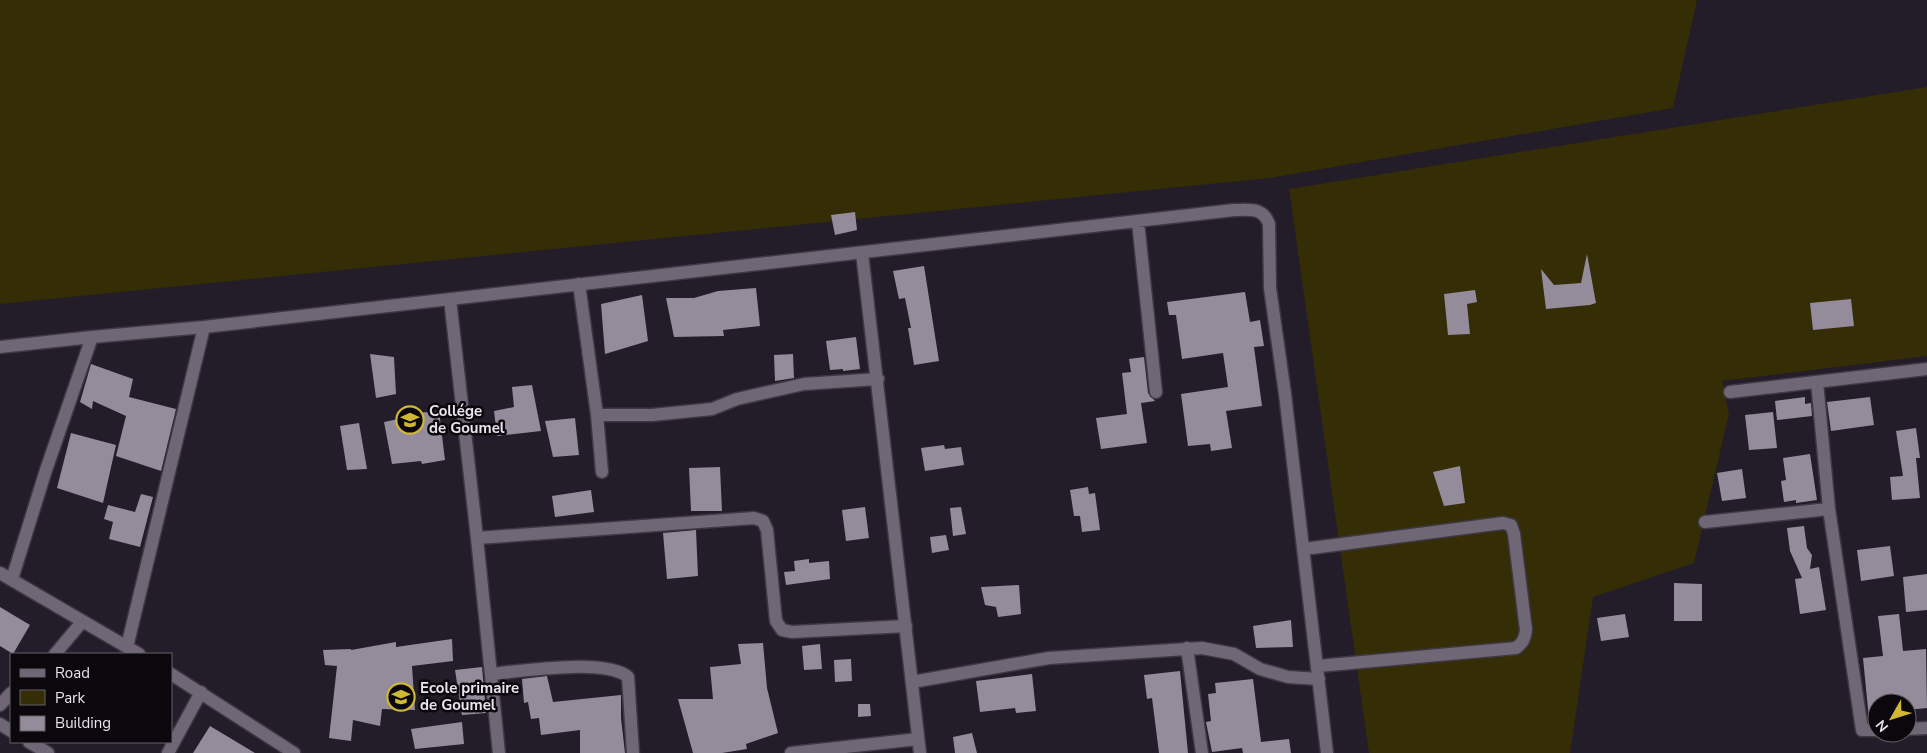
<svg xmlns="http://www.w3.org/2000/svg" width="1927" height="753" viewBox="0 0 1927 753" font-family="'Nunito Sans',sans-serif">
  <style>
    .green { fill: #342d05 }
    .building { fill: #948c9b }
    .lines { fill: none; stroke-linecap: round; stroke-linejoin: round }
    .minor-casing { stroke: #3d3841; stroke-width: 15 }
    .minor { stroke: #6f6776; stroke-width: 12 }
    .labels { text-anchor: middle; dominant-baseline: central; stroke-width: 5; stroke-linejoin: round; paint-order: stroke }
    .poi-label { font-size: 15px; font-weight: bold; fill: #e9e4ed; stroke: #0b080d; text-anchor: start }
  </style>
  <rect width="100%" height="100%" fill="#231c29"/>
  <!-- green -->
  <path class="green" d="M0,0H1697L1673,108L1270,178L0,304Z
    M1927,87V356L1722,381L1729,414L1694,563L1593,597L1570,753H1369L1289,189Z"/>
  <!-- building -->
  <path class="building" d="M855,212L857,230L835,235L831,215Z
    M1587,254L1596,303L1590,305L1546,309L1541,269L1554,285L1581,283Z
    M924,266L939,361L914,365L908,328H911L905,298L899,299L893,271Z
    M756,288L760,326L723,330L724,336L674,337L666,298H694L718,291Z
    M1475,290L1477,302L1467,304L1470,334L1448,335L1444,294Z
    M1245,292L1250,322L1260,320L1264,346L1254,347L1262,406L1226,411L1232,448L1211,451L1210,444L1188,446L1181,394L1228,387L1223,353L1182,359L1176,315H1169L1167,302Z
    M642,295L648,341L605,354L601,304Z
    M1851,299L1854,326L1813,330L1810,303Z
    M856,337L860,369L843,371V369L830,370L826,341Z
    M370,354L394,357L396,394L376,398Z
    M793,354L794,378L775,381L774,355Z
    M1144,357L1148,393L1155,401L1141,403L1147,443L1101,449L1096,418L1127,414L1122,373L1131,372L1129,359Z
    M91,364L133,379L129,397L176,409L161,471L116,456L126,416L93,401L92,409L80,402Z
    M532,385L541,431L497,436L494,411L514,407L512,387Z
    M1805,397V404L1811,403L1812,416L1777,420L1775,401Z
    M1870,397L1874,425L1831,431L1827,402Z
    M439,411L445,460L422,464L421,461L392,464L384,422L417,415V413Z
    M1773,412L1777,448L1749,450L1745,415Z
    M575,418L579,455L553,457L545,421Z
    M359,423L367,469L347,470L340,426Z
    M1916,428L1920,458H1916L1920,498L1892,500L1890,477L1903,476L1896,431Z
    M71,433L116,445L103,503L57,488Z
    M944,445L945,449L961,447L964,465L925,471L921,448Z
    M1810,454L1817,500L1796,503V500L1784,502L1781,481L1786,480L1783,458Z
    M1460,466L1465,503L1444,506L1433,472Z
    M720,467L722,511H691L689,468Z
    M1742,469L1746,498L1722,501L1717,473Z
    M1088,487L1089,494L1095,493L1100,530L1082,532L1080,516H1074L1070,490Z
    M591,490L594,512L555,517L552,496Z
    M141,494L153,497L140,547L109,539L113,522L104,519L108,505L135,512Z
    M865,507L869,538L846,541L842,510Z
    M961,507L966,534L953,536L950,508Z
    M1804,526L1807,548L1812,555L1810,569L1819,567L1826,610L1800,614L1795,579L1802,578L1790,551L1787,528Z
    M696,530L698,576L667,579L663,533Z
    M946,535L949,550L932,553L930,537Z
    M1890,546L1894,576L1861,581L1857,550Z
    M809,559V563L829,561L830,579L786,585L784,572L795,571L794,561Z
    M1927,574V610L1906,612L1903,577Z
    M1674,583L1702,584V621H1674Z
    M1019,585L1021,614L998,617L996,607L985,605L981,587Z
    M0,607L30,625L13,654L0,646Z
    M1625,614L1629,637L1601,641L1597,618Z
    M1899,614L1903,651L1926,649L1927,708L1907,710V703H1877V718L1869,719L1863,658L1883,656L1878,616Z
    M1291,620L1293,647L1256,648L1253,626Z
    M452,639L453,661L412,666L415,710L382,709L380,726L353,720L351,741L329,738L337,666L325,665L323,650L351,649V650L396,642V647Z
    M763,643L767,688L778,733L746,744L747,749L722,753H693L678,699H713L710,667L741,664L738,644Z
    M820,644L822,669L804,670L802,646Z
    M851,659L852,681L835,682L834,660Z
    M482,667L486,713L462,715L455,670Z
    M1180,671L1188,753H1159L1152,698L1147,699L1144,675Z
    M1032,674L1036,711L1016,713L1015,708L980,712L976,681Z
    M547,676L553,702L621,695V718L625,753H580V730L541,735L539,718L531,719L528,702L524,703L522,679Z
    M1253,679L1261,742L1289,739L1291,753H1243L1242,748L1212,752L1206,722L1211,721L1208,694L1216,693L1215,683Z
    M858,704H870L871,716L858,717Z
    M462,722L464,744L415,749L411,729Z
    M210,726L255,753H193Z
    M972,733L977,753H955L953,737Z"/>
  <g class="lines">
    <!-- minor casing -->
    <g class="minor-casing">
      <path id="minor" d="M1138,222L1156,392
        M862,253L920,753
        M579,284L597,415L602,472
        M450,299L477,538L499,753
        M0,347L92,337L204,327L1234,210C1250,210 1263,207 1269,224L1270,288L1285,394L1327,753
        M1817,382L1829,509L1862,730H1877
        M1730,392L1927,369
        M597,415H652L712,409L737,399L804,384L878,379
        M1705,522L1829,509
        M477,538L754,518L763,521L767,530L776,621L782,630L792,632L906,626
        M1304,549L1503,523L1511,525L1514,534L1526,630C1525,638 1523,643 1516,648L1318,666
        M0,573L139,654
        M12,579L46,470L92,337
        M127,647L204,327
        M1187,648L1202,753
        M55,654L82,622
        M171,674L294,753
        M491,674C521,671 606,658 628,677L633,753
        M912,682L1049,658L1202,648L1234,654L1260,669L1288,677L1319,679
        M0,705L11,693
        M0,724L11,731
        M1907,729L1927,728
        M29,742L48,753
        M168,753L201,692
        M791,753L918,739"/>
    </g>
    <!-- minor -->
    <use href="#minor" class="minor"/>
  </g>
  <!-- icons -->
  <defs>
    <g id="school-ring" transform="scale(1.4375)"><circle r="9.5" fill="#0b080d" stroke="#d1b736" stroke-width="1.5"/><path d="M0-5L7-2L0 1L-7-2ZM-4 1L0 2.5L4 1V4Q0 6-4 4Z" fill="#d1b736"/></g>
  </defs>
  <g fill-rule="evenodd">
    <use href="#school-ring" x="410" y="420"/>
    <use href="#school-ring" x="401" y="697"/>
  </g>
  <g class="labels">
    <!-- poi labels -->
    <g class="poi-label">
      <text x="429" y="411">Collége<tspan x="429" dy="17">de Goumel</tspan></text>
      <text x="420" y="688">Ecole primaire<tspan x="420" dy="17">de Goumel</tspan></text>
    </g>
  </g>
  <!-- legend -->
  <rect x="10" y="653" width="162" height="90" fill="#0b080d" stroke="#646067"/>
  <rect x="20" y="669" width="25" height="8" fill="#6f6776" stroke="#646067"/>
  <text x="55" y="678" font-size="15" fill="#e9e4ed">Road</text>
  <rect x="20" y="690" width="25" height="15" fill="#342d05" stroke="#646067"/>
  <text x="55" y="703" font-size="15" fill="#e9e4ed">Park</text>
  <rect x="20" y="716" width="25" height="15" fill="#948c9b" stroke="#646067"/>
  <text x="55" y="728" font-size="15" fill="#e9e4ed">Building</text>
  <!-- north arrow -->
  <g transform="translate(1892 718) rotate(231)"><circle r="24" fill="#0b080d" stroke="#646067"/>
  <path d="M0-4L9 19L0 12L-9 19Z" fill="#d1b736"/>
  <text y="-8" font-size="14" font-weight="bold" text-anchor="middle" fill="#e9e4ed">N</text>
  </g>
</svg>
